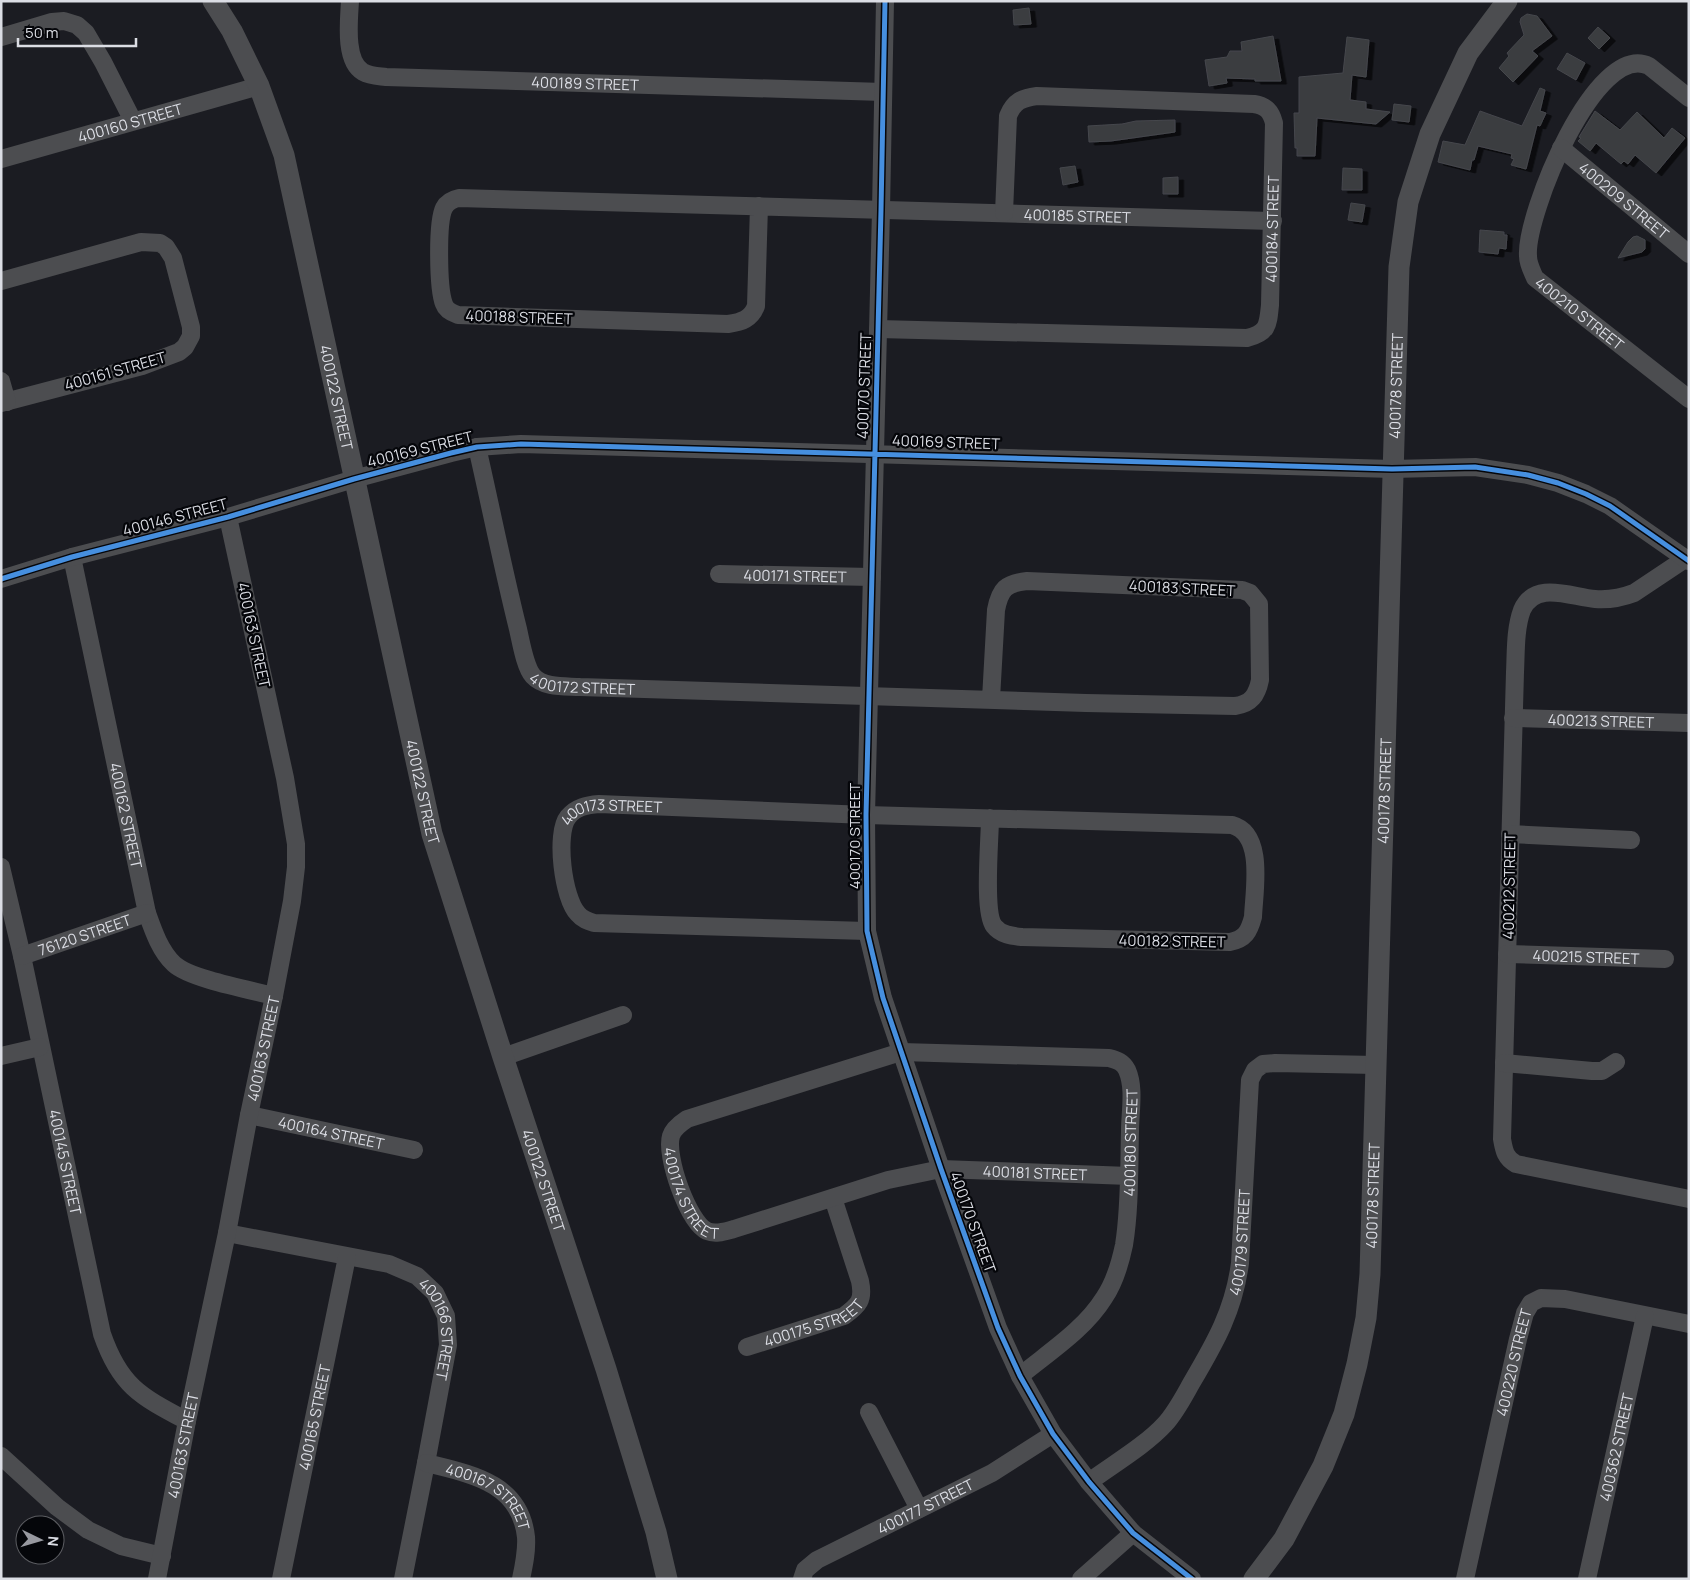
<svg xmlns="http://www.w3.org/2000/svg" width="1690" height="1580" viewBox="0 0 1690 1580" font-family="Manrope,sans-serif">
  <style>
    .building { fill: #3b3c40; stroke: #45474c; filter: url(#shadow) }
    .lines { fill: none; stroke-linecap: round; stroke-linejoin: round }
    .minor { stroke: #4c4d50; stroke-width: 18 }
    .tertiary { stroke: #4c4d50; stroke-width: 21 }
    .cycleway-casing { stroke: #05060a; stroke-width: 8 }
    .cycleway { stroke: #468fdf; stroke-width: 5 }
    .labels { text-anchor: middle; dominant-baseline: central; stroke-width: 4.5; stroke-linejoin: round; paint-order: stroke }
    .street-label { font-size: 15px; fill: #dbdde4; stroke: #05060a }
  </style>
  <defs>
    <filter id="shadow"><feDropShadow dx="5.5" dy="3" stdDeviation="0" flood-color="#0009"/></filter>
  </defs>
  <rect width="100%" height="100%" fill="#1b1c22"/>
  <!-- building -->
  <path class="building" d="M1029,8L1031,24L1014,25L1013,10Z
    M1527,14L1537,16L1552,36L1532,51L1538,56L1513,82L1499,68L1509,56L1507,53L1524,35L1520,22L1521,18Z
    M1598,27L1610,38L1599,49L1588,38Z
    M1273,36L1281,81H1255V79L1226,78L1227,83L1209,86L1205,60L1227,57L1230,51H1242L1241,42Z
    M1347,37L1369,40L1366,77L1352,75L1350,100L1366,102V109L1390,112L1376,124L1317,118L1315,156H1297V148H1295L1294,113H1299V77L1343,73Z
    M1567,53L1585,63L1576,80L1557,69Z
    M1540,88L1545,90L1540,111L1546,113L1540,126L1537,125L1526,169L1511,165L1514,159L1511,158L1512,154L1478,146L1474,160H1472L1470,170L1438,162L1443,141L1465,145L1480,111L1522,126Z
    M1394,104L1411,106L1409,122L1392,120Z
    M1595,111L1620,130L1637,112L1664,138L1672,128L1685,138L1656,173L1635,155L1628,164L1624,161L1621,164L1596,143L1590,151L1578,141L1581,138L1579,137Z
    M1175,120V132L1111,141L1089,142L1088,126L1122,124L1136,121Z
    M1075,166L1078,182L1063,185L1060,168Z
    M1343,168L1362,169V190H1342Z
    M1178,177V194H1163V178Z
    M1351,203L1365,205L1362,222L1348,220Z
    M1480,230L1504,232V235H1507L1506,249L1499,248L1498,254L1479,252Z
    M1637,236L1645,240V249L1642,252L1618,258L1628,242L1633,237Z"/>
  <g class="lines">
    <!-- minor -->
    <g class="minor">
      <path id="s1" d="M350,1C349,20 344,61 363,72C370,76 378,76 386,77L883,92"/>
      <path d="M885,1L881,210L866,815L867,931L883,998L941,1169L998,1328L1020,1376L1053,1434L1089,1482L1133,1533L1192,1579"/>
      <path d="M1,37L52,22L64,21L77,25L86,33L103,62L133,121"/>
      <path id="s2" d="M1689,98L1649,66C1596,40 1525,215 1528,256C1528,264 1532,271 1535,278L1689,399"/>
      <path id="s3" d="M1561,148L1689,254"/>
      <path id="s4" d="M1,159L259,86"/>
      <path id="s5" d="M759,206L756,306C751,319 742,322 728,324L458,315C452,313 446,310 444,304C438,289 437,222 444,208C447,202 454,199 459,198L1273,221"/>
      <path d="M1,281L141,242L160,243L166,247L173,258L191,327V336L185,347L179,352L142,366L1,403"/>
      <path id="s6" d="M878,329L1247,338C1268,333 1268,325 1270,305L1274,123C1271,111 1266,106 1254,104L1037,96C1022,98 1014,101 1008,116L1004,213"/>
      <path d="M1,381L7,402"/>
      <path id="s7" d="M477,447C491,508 503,569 518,629C521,642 525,667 533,676C544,688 565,686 580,687L1086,703L1235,706C1251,704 1257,695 1260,680L1259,604L1250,593L1242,590L1027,581C1006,583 1000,589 996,610L991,699"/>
      <path id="s8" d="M72,557L147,913C153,930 160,951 174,964C190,979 251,990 274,996"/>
      <path d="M1685,559L1634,593C1621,598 1609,600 1595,599C1571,597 1535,580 1522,610C1515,629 1516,652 1515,672L1502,1139C1504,1150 1505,1158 1516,1164L1689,1199"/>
      <path id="s9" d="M719,574L872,577"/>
      <path d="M1,579L72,557L228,517L354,479L451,453L477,447L521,444L1392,469L1475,467L1528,475L1558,483L1586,494L1610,506L1689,561"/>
      <path id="s10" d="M1513,718L1689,723"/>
      <path d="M1510,834L1631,840"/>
      <path id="s11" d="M1,867L22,956L102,1334C120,1386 140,1396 187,1421"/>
      <path id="s12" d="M867,931L594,923C588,921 582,919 578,914C563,899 555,833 568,817C576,807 587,805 599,804L866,815L1232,825C1265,834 1254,891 1253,917C1249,932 1245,939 1230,942L1022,937C1012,936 1001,935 994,926C983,912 990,839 990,818"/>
      <path id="s13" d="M1507,954L1665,959"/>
      <path id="s14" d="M22,956L147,913"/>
      <path d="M1,1056L40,1047"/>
      <path d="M503,1057L623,1015"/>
      <path d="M1504,1063L1592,1071H1602L1616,1062"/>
      <path id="s15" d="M249,1115L414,1150"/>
      <path id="s16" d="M227,1233L389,1264L417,1276L435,1293L446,1316L448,1345L426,1463L403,1579"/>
      <path id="s17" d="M747,1347L844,1316C859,1305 864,1300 860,1281L833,1198"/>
      <path id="s18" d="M1020,1376C1049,1352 1084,1330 1104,1298C1115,1282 1120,1264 1124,1245C1130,1208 1129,1168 1130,1131C1130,1112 1135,1088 1127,1070C1123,1062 1117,1060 1109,1058L901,1052L687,1119C681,1123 673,1129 671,1136C665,1156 688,1222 707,1231C716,1235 726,1231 734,1229L888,1180L941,1169L1129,1176"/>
      <path d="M869,1412L919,1509"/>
      <path d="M1,1456L57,1507L88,1530L121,1546L162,1556"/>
      <path id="s19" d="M426,1463C470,1474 520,1482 526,1537C527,1551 524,1565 521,1579"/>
      <path id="s20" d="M1089,1482C1112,1465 1146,1445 1165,1424C1176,1412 1184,1396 1192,1382C1215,1343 1234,1310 1240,1263L1250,1080L1255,1070L1263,1064L1275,1063L1376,1065"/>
      <path id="s21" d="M157,1579L187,1421L227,1233L249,1115L274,996L292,901L296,867V844L285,778L228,517"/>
      <path id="s22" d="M281,1579L347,1257"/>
      <path id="s23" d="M802,1579L805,1570L817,1560L992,1473L1053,1434"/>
      <path d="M1081,1579L1133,1533"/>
      <path id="s24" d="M1465,1579L1518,1339L1525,1313L1531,1303L1541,1298L1565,1299L1689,1324"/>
      <path id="s25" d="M1587,1579L1645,1316"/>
    </g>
    <!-- tertiary -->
    <g class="tertiary">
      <path id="s26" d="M213,1L232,31L259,86L284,155L432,834L503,1057L606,1369L656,1532L667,1579"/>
      <path id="s27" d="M1254,1579L1284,1539L1323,1466L1344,1414L1357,1364L1366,1318L1370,1274L1399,267L1408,202L1430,134L1468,53L1507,1"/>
    </g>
    <!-- cycleway casing -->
    <g class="cycleway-casing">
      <path id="cycleway" d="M885,1L881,210L866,815L867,931L883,998L941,1169L998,1328L1020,1376L1053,1434L1089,1482L1133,1533L1192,1579
        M1,579L72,557L228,517L354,479L451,453L477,447L521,444L1392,469L1475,467L1528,475L1558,483L1586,494L1610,506L1689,561"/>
    </g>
    <!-- cycleway -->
    <use href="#cycleway" class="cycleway"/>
  </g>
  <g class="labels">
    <!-- street labels -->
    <g class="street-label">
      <text stroke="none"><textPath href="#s1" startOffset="298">400189 STREET</textPath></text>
      <text stroke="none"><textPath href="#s4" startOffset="134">400160 STREET</textPath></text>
      <text stroke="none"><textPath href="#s3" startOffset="82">400209 STREET</textPath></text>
      <text stroke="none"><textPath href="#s5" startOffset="1158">400185 STREET</textPath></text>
      <text stroke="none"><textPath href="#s6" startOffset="490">400184 STREET</textPath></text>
      <text stroke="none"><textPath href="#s2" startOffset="375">400210 STREET</textPath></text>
      <text transform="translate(519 317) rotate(2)">400188 STREET</text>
      <text transform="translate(115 371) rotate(-16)">400161 STREET</text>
      <text transform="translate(864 386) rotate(-88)">400170 STREET</text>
      <text stroke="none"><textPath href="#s27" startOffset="1220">400178 STREET</textPath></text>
      <text stroke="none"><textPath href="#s26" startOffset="418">400122 STREET</textPath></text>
      <text transform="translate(946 442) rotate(2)">400169 STREET</text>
      <text transform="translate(420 449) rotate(-14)">400169 STREET</text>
      <text transform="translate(175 517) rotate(-15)">400146 STREET</text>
      <text stroke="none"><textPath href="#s9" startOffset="76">400171 STREET</textPath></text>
      <text transform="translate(1182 588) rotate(3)">400183 STREET</text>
      <text transform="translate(254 635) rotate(78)">400163 STREET</text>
      <text stroke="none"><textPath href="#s7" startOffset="288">400172 STREET</textPath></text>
      <text stroke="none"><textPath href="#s10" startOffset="88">400213 STREET</textPath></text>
      <text stroke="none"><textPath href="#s27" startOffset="815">400178 STREET</textPath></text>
      <text stroke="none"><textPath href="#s26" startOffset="822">400122 STREET</textPath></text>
      <text stroke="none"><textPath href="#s8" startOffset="264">400162 STREET</textPath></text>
      <text stroke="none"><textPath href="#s12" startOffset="438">400173 STREET</textPath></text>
      <text transform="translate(854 836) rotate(-90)">400170 STREET</text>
      <text transform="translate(1509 886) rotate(-89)">400212 STREET</text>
      <text stroke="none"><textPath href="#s14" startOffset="66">76120 STREET</textPath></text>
      <text transform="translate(1172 941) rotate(1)">400182 STREET</text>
      <text stroke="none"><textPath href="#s13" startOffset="79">400215 STREET</textPath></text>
      <text stroke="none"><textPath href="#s21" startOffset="541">400163 STREET</textPath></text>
      <text stroke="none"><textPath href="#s15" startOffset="84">400164 STREET</textPath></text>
      <text stroke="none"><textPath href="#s18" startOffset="275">400180 STREET</textPath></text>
      <text stroke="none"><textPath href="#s11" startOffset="302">400145 STREET</textPath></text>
      <text stroke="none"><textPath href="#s18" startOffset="1269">400181 STREET</textPath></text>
      <text stroke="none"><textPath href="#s26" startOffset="1229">400122 STREET</textPath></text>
      <text stroke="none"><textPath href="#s18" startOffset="891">400174 STREET</textPath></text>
      <text stroke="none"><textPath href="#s27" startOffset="410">400178 STREET</textPath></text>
      <text transform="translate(973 1222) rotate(70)">400170 STREET</text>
      <text stroke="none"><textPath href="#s20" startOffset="296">400179 STREET</textPath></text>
      <text stroke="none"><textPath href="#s17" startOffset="71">400175 STREET</textPath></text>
      <text stroke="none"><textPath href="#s16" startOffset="256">400166 STREET</textPath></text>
      <text stroke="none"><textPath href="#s24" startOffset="222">400220 STREET</textPath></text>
      <text stroke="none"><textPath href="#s22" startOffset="165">400165 STREET</textPath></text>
      <text stroke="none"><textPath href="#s21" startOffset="136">400163 STREET</textPath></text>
      <text stroke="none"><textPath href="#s25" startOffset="135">400362 STREET</textPath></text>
      <text stroke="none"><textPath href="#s19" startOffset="74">400167 STREET</textPath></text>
      <text stroke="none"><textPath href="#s23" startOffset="146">400177 STREET</textPath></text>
    </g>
  </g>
  <!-- border -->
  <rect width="1690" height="1580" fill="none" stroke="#dbdde4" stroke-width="5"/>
  <!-- north arrow -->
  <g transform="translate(40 1540) rotate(95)"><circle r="24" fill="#05060a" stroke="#5b5c61"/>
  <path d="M0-4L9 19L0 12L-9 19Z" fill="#9899a0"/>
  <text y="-8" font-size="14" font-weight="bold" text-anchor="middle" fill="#dbdde4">N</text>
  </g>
  <!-- scale -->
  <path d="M18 38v8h118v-8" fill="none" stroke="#dbdde4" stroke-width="2.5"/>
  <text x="25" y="38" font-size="15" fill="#dbdde4" stroke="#05060a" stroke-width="4" paint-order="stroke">50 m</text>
</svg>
